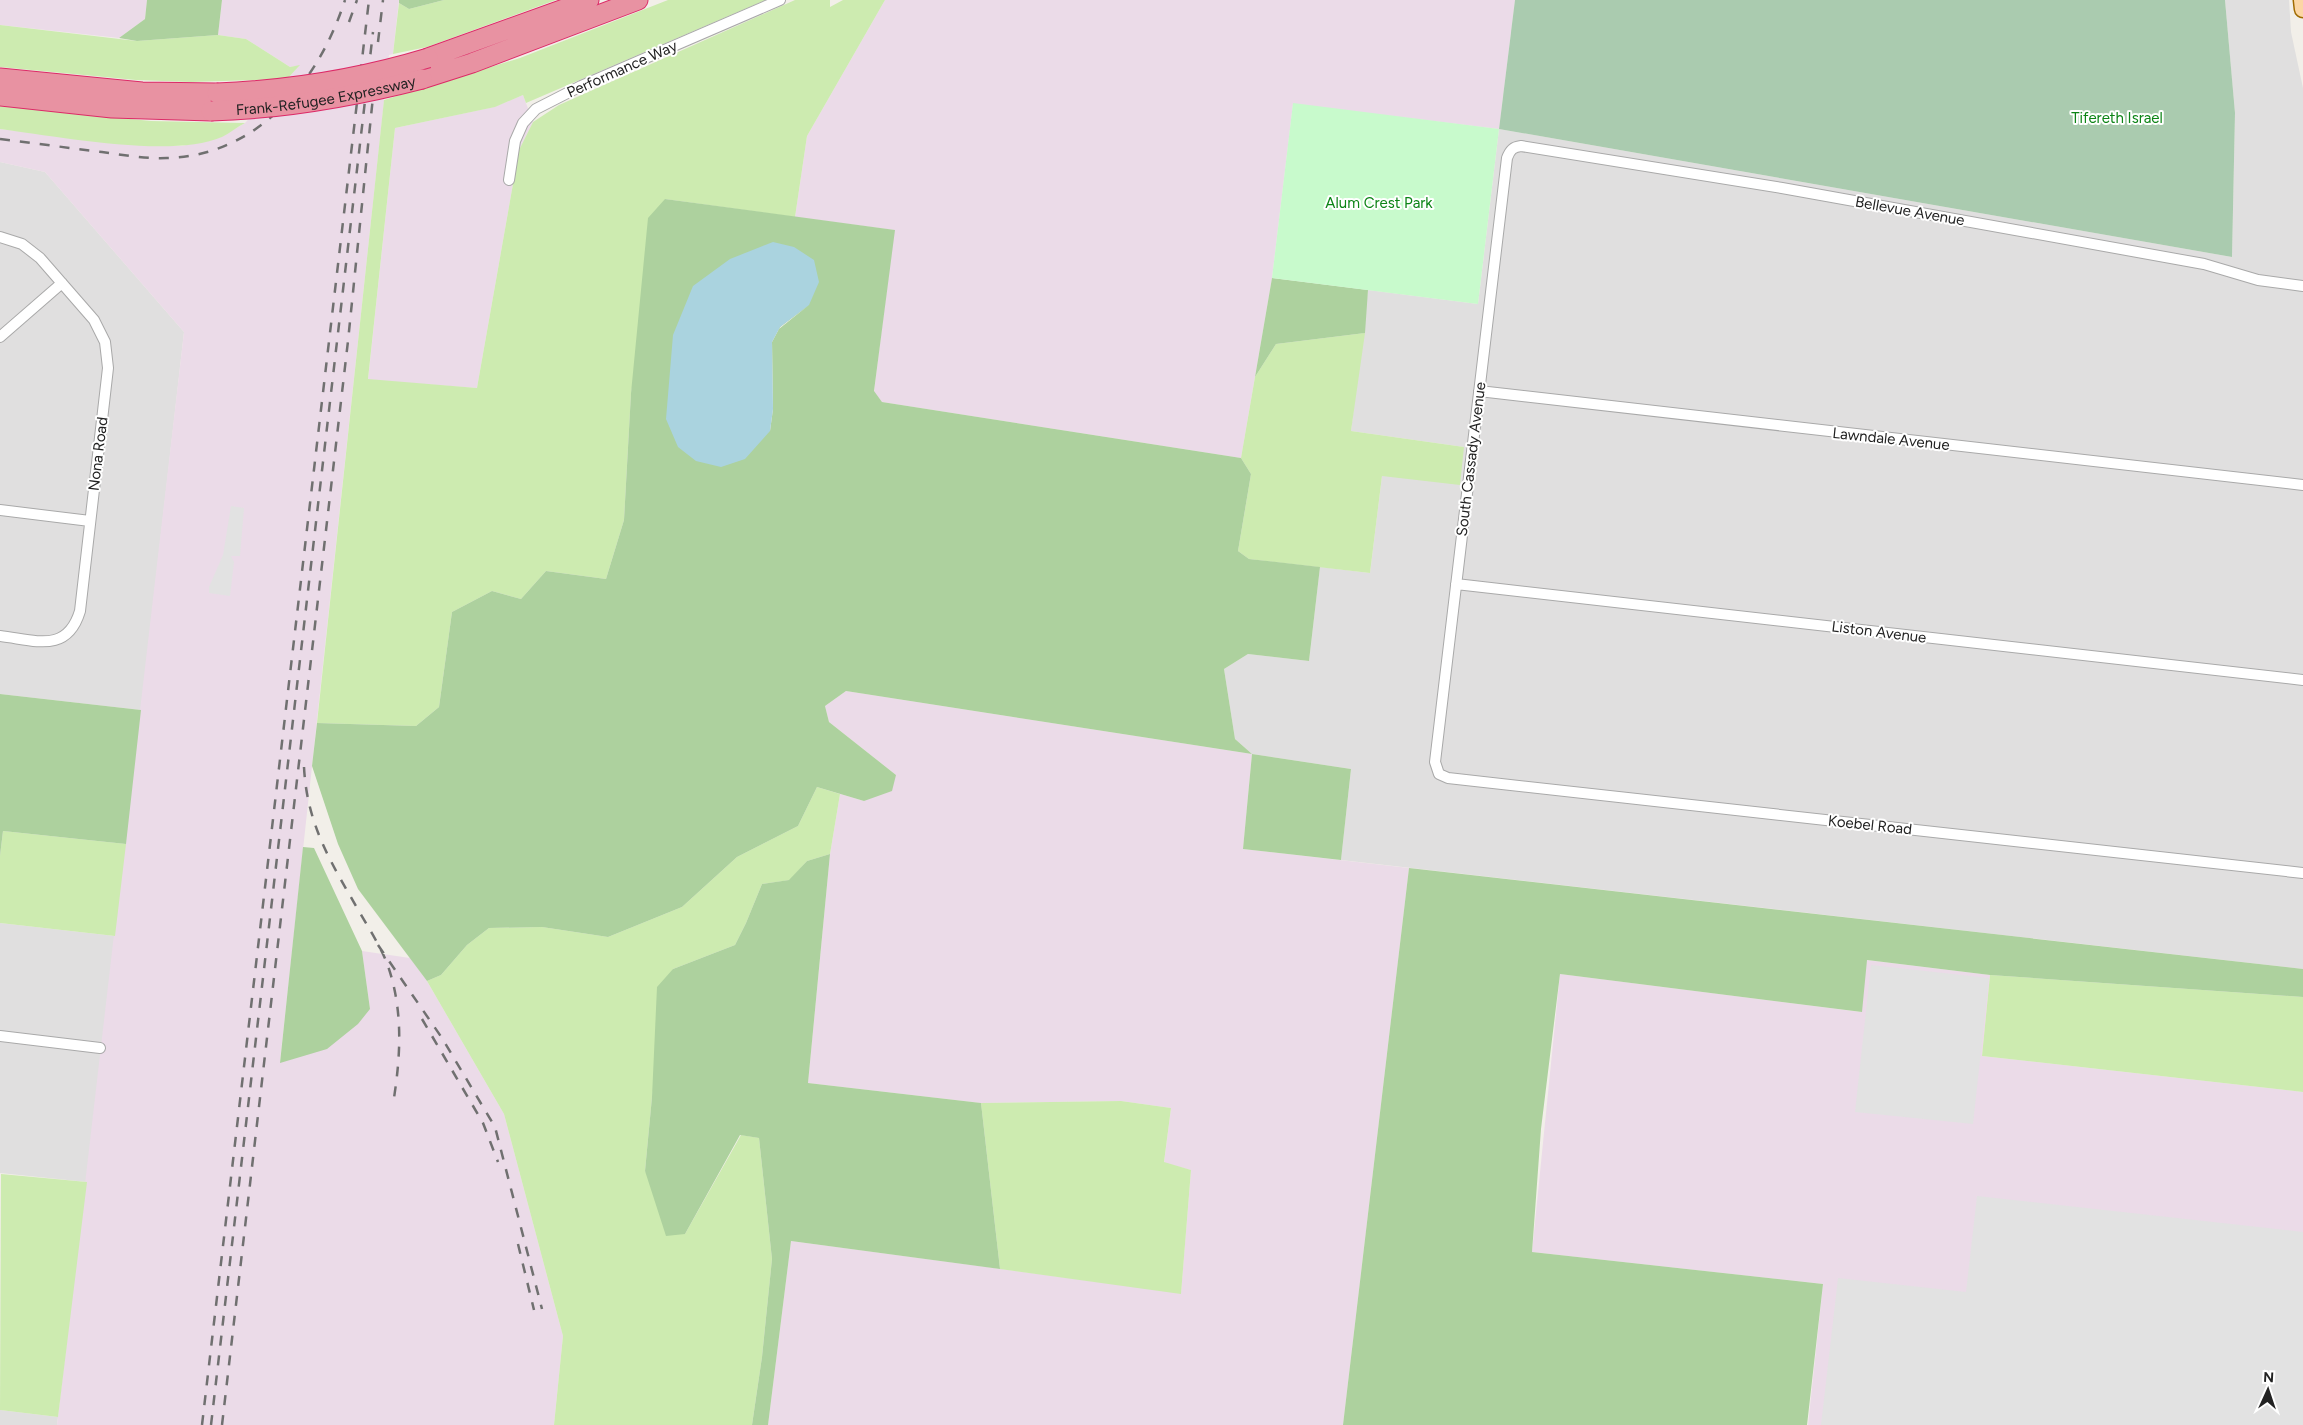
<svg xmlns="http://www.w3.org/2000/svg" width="2303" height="1425" viewBox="0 0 2303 1425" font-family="Figtree,sans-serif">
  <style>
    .residential { fill: #e0dfdf }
    .industrial { fill: #ebdbe8 }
    .grass { fill: #cdebb0 }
    .forest { fill: #add19e; fill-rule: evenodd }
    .cemetery { fill: #aacbaf }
    .park { fill: #c8facc }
    .parking { fill: #e2e2e2 }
    .water { fill: #aad3df }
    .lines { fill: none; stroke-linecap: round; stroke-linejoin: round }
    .minor-casing { stroke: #a9a9a9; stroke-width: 12 }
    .primary-casing { stroke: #a06b00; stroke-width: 19 }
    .motorway-casing { stroke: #dc2a67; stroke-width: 21 }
    .minor { stroke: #fff; stroke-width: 10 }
    .primary { stroke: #fcd6a4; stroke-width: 16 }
    .motorway { stroke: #e892a2; stroke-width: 19 }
    .rail { stroke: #707070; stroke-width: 2.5; stroke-dasharray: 10 10; stroke-linecap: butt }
    .motorway-bridge-casing { stroke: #dc2a67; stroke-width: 21; stroke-linecap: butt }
    .motorway-bridge { stroke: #e892a2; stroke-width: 19 }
    .labels { text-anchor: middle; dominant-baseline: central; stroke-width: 4; stroke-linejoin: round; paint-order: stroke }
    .street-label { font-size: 15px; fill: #222; stroke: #fff }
    .park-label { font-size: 15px; fill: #0c8416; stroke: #fff }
  </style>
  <rect width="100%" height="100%" fill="#f2efe9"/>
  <!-- residential -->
  <path class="residential" d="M2225,0H2289L2291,32L2303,88V969L1341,860L1351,769L1252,754L1235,739L1224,669L1248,654L1309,661L1320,567L1370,573L1382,476L1464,447L1351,431L1368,290L1478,304L1499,129L2232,257L2235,113Z
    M0,162L45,172L184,332L141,710L0,694Z
    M0,923L115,936L87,1182L0,1173Z
    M0,1410L58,1417L57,1425H0Z"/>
  <!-- industrial -->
  <path class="industrial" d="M0,0H147L145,19L119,38L0,25Z
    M222,0H399L393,54L389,55L280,1062L370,1009L362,951L410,958L427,981L504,1114L563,1336L554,1425H57L184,332L45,172L0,162V129L152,146H182L221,137L245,123L299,66L290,67L246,39L218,35Z
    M885,0H1515L1499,129L1293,104L1272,278L1241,458L882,402L874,392L894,230L795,217L807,136Z
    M523,95L533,122L519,150L477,388L368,380L395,128L494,107Z
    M846,691L1252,754L1243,849L1409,868L1343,1425H768L791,1241L1181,1293L1191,1170L1164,1163L1171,1108L1121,1101L981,1103L808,1083L830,854L840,794L864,801L896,775L829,722L825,706Z
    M1866,960L1990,975L1982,1056L2303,1092V1425H1808L1823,1284L1532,1252L1560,974L1861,1012Z"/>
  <!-- grass -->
  <path class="grass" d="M444,0H556L427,47L393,54L399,3L409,9Z
    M668,0H766L526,103L523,95L495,107L395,128L368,379L477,388L519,150L533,122L559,105L795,0H830V7L843,0H885L807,136L795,217L665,199L631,393L624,520L606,579L546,571L521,599L492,591L452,612L439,707L416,726L317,723L384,100L520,58Z
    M0,25L137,41L218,35L246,39L290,67L300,65L287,79L191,82L136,80L0,67Z
    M0,106L151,121L245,123C237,127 230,133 222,137C171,159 56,136 0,129Z
    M1365,333L1351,431L1464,447L1460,485L1382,476L1370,573L1249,559L1238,551L1251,474L1241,458L1255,377L1276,344Z
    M817,787L840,794L830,854L807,861L790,880L762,884L746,923L735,945L673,969L652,1097L645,1171L685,1234L741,1135L759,1138L772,1259L762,1357L752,1425H554L563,1336L504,1114L427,981L441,975L467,945L489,928L542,927L608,937L682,907L737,857L798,826Z
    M3,831L126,844L115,936L0,923V856Z
    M1990,975L2303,997V1092L1982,1056Z
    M1121,1101L1171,1108L1164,1162L1191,1170L1181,1294L1000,1269L981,1103Z
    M1,1174L87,1182L58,1417L0,1410Z"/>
  <!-- forest -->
  <path class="forest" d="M147,0H222L218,35L137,41L119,38L145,19Z
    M399,0H444L409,9L399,3Z
    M665,199L895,230L874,391L882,402L1241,458L1251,474L1238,551L1249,559L1320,567L1309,661L1248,654L1224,669L1235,739L1252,754L1351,769L1341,860L1243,849L1252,754L846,691L825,706L829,722L896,775L892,791L864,801L817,787L798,826L737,857L682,907L608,937L542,927L489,928L467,945L441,975L427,981L358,889L338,844L312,766L317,723L416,726L439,707L452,612L492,591L521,599L546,571L606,579L624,520L631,393L648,218ZM809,305L780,327L772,342L773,409L770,431L666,419Z
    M1272,278L1368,290L1365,333L1276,344L1255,377Z
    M0,694L141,710L126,844L3,831L0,856Z
    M303,847L314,848L362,951L370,1009L358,1024L327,1049L280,1063Z
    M830,854L808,1083L981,1103L1000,1269L791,1241L768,1425H752L762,1357L772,1259L759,1138L740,1135L685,1234L666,1236L645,1171L652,1097L657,987L673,969L735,945L746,923L762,884L789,880L807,861Z
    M1409,868L2303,969V997L1990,975L1867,960L1862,1012L1560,974L1541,1129L1532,1252L1823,1284L1807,1425H1343Z"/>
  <!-- cemetery -->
  <path class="cemetery" d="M1515,0H2225L2235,113L2232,257L1499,129Z"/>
  <!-- park -->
  <path class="park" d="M1293,103L1499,129L1478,304L1272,278Z"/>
  <!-- parking -->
  <path class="parking" d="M231,506L244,508L240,556H231L234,562L230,596L209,593V587L223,555Z
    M1871,965L1989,978L1973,1124L1855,1112Z
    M1977,1196L2303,1232V1425H1821L1838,1278L1966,1292Z"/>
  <!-- water -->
  <path class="water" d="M773,242L794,247L814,260L819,282L809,305L780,327L772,342L773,409L770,431L745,459L721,467L696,461L678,447L666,419L673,335L693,286L730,259Z"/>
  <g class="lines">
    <!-- minor casing -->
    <g class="minor-casing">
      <path id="minor" d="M509,180L515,141L523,123L536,109L581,86L780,0
        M0,237L22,244L40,258L94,320L105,342L108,368L80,611C67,654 35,640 0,636
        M2303,286L2258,280L2204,264L1782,188L1521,146C1513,147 1510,150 1507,158L1435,762L1439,774L1448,778L2303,873
        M0,337L62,283
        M1479,391L2303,485
        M0,510L90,521
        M1456,584L2303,680
        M0,1036L100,1048"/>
    </g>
    <!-- primary casing -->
    <g class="primary-casing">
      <path id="primary" d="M2302,0L2303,9"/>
    </g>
    <!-- motorway casing -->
    <g class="motorway-casing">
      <path id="motorway" d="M428,58L589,0
        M0,78L142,92L217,93
        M422,79L472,63L638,0
        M0,96L112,108L211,111"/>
    </g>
    <!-- minor -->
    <use href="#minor" class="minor"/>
    <!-- primary -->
    <use href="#primary" class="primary"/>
    <!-- motorway -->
    <use href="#motorway" class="motorway"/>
    <!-- rail -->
    <path class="rail" d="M349,22L357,0
      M378,42L383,0
      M0,139C34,143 68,148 102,152C123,155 145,159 167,158C258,156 319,81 345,0
      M304,767C307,826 332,864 360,913C370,930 380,946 387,963C403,1008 401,1052 394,1098
      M378,945L442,1038L495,1127L542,1309
      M422,1019L483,1123L498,1162
      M518,1244L534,1310
      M202,1425L369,0
      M211,1425L373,32
      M222,1425L348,341L374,87"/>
    <!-- motorway-bridge casing -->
    <g class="motorway-bridge-casing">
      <g id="motorway-bridge">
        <path d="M217,93C289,90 359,79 428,58"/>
        <path id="s1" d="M211,111C283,109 352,97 422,79"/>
      </g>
    </g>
    <!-- motorway-bridge -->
    <use href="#motorway-bridge" class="motorway-bridge"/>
  </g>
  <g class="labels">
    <!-- street labels -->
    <g class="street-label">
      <text transform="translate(622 69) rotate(-24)">Performance Way</text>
      <text stroke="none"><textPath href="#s1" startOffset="116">Frank-Refugee Expressway</textPath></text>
      <text transform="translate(1910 211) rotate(10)">Bellevue Avenue</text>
      <text transform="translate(1891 439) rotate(6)">Lawndale Avenue</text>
      <text transform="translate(98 454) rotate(-83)">Nona Road</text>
      <text transform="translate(1471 459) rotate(-83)">South Cassady Avenue</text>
      <text transform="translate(1879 632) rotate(7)">Liston Avenue</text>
      <text transform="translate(1870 825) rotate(6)">Koebel Road</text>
    </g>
    <!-- park labels -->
    <g class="park-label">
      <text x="2117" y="118">Tifereth Israel</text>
      <text x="1379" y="203">Alum Crest Park</text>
    </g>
  </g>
  <!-- north arrow -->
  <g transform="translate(2268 1390) rotate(3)" stroke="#ffffff" stroke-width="4" paint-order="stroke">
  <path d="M0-4L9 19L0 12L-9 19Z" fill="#222222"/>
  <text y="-8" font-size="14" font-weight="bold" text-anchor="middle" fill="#222222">N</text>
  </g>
</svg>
